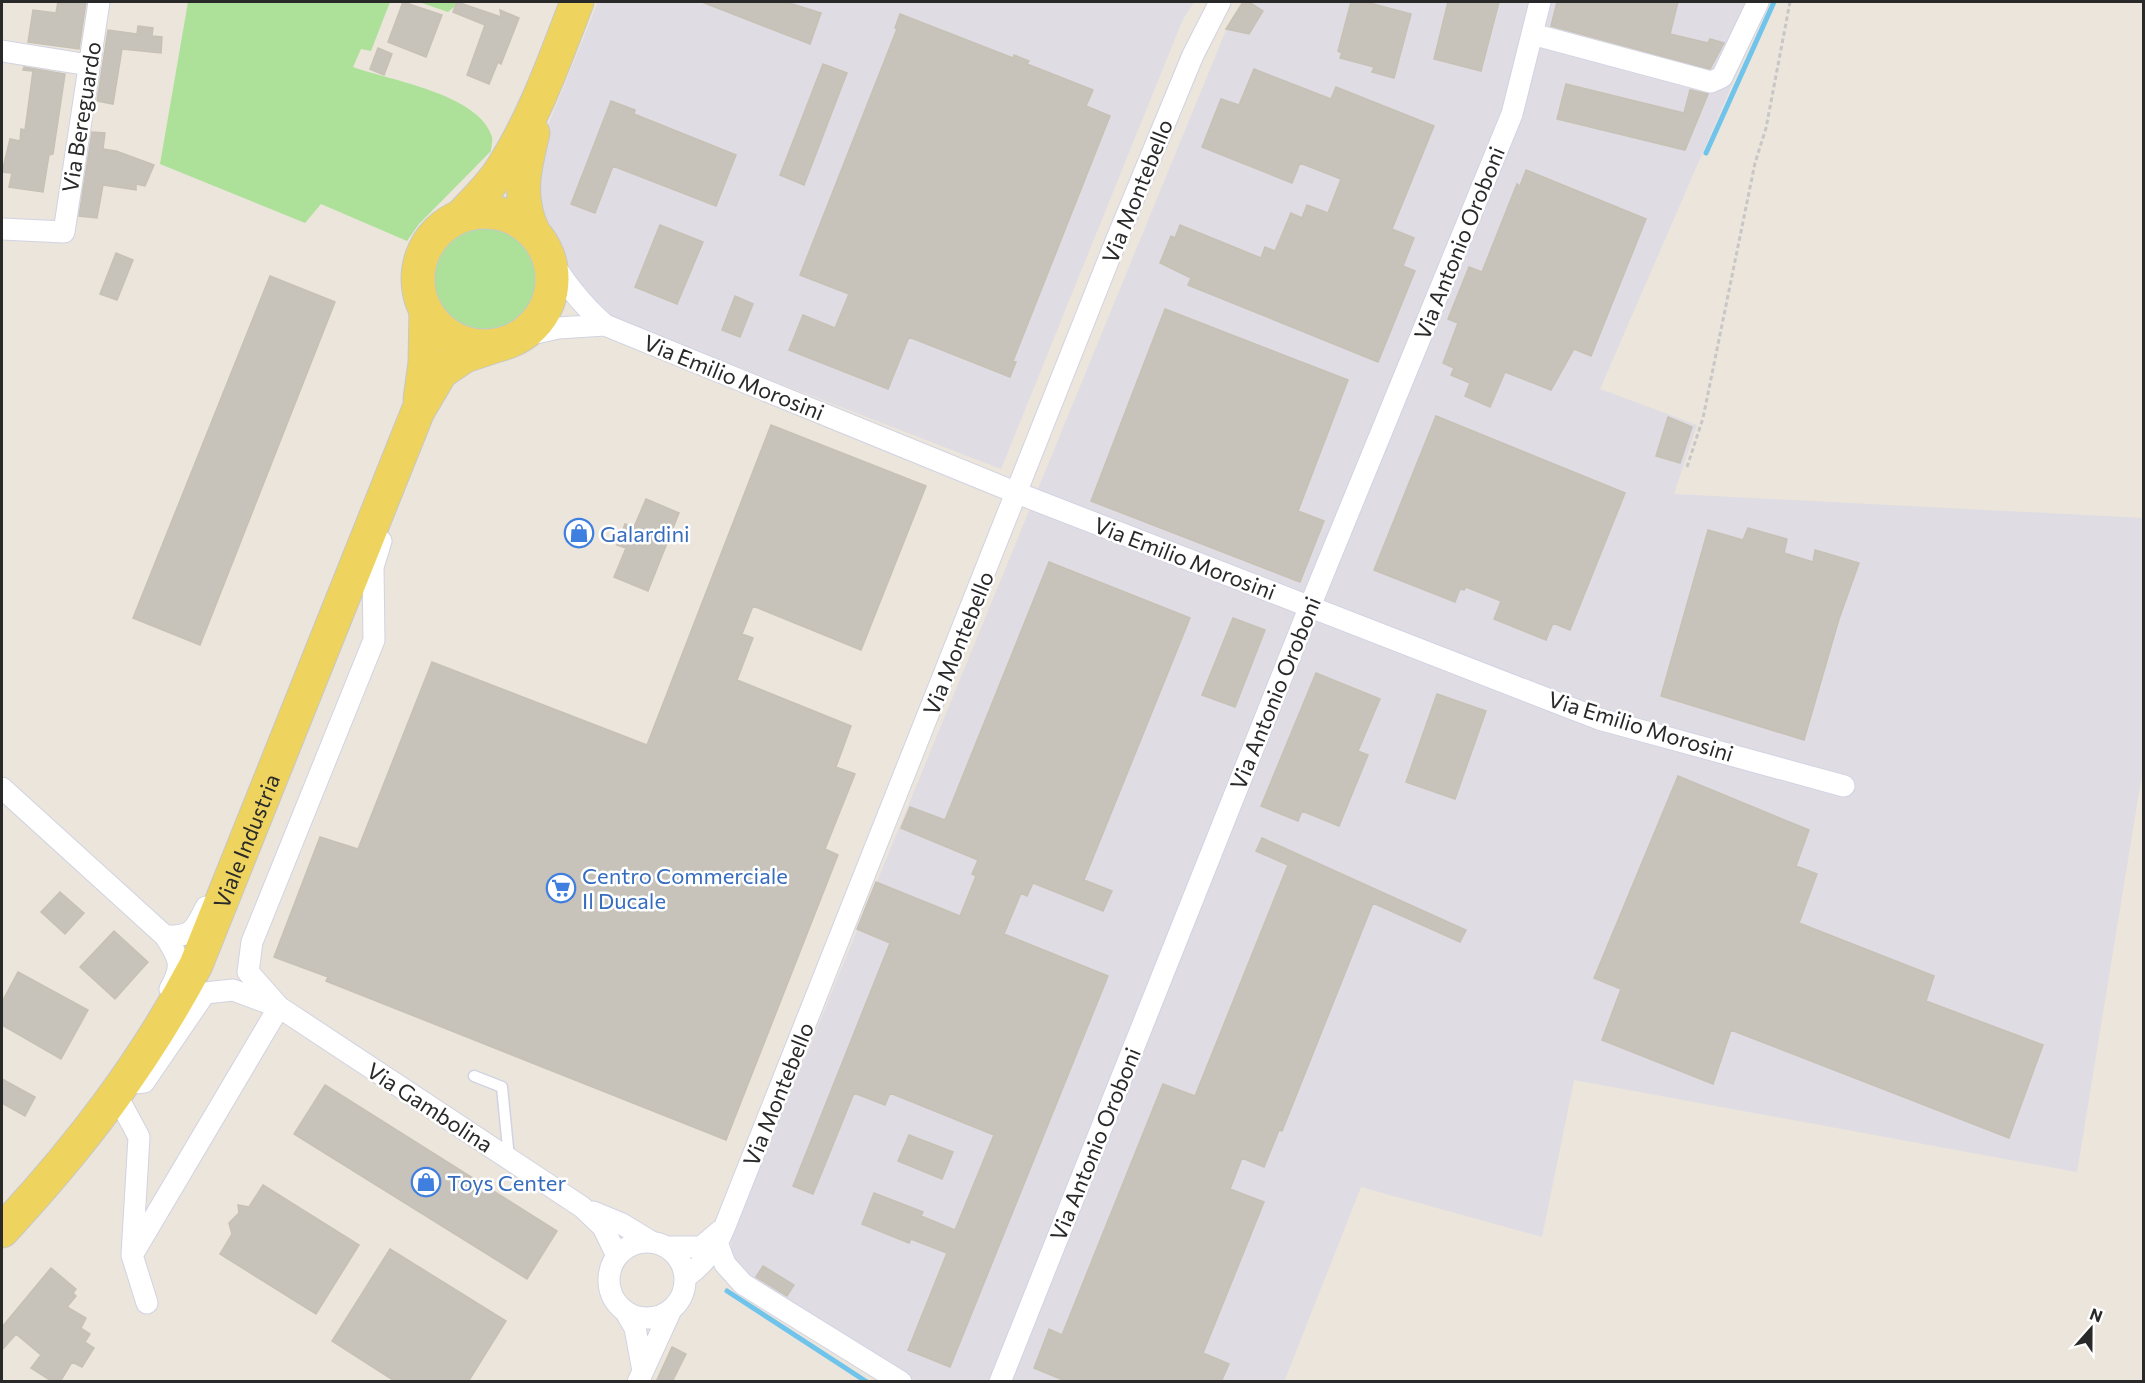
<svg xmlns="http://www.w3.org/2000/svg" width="2145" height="1383" viewBox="0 0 2145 1383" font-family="Commissioner,sans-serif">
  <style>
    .industrial { fill: #dfdce4 }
    .green { fill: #ade199 }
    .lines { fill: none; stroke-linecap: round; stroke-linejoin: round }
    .stream { stroke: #70c4ec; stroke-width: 5 }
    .building { fill: #c7c3ba; stroke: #c7c1b5; stroke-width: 1.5 }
    .service-casing { stroke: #d1d3e2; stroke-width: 13 }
    .minor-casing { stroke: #d1d3e2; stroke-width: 23 }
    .primary-casing { stroke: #c7c7c7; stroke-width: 35 }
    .path { stroke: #c7c7c7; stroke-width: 3; stroke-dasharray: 4.5 3; stroke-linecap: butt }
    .service { stroke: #fff; stroke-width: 10 }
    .minor { stroke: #fff; stroke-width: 21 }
    .primary { stroke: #eed45e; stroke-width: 33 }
    .labels { text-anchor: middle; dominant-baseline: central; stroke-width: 5; stroke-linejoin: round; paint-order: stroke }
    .street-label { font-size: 22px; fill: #292929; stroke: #fff }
    .shop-label { font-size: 22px; fill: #366cbe; stroke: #fff; text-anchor: start }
  </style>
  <rect width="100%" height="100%" fill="#ebe5db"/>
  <!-- industrial -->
  <path class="industrial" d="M598,2H1194L1183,19L1001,469L598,313L573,275L557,236L539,209L533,163Z
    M1242,2H1768L1600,389L1697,425L1674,494L2143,518V768L2077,1172L1574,1080L1542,1237L1361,1187L1284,1382L916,1381L743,1273L731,1259V1238L1229,23Z"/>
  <!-- green -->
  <path class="green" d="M188,2H390L371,51L361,49L353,67C388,80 480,94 492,137C493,141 491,147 491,151L419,224L407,241L321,204L305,223L160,164Z
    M419,2H460L448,12Z
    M433 277a53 53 0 1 1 106 0a53 53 0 1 1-106 0Z"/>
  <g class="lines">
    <!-- stream -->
    <path class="stream" d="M1706,153L1774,2
      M727,1291L867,1382"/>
  </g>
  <!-- building -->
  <path class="building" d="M58,2H86L79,49L28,42L33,10L56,13Z
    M403,2L442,15L426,57L388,42Z
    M457,2L501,17L500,10L519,18L501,64L498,62L489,84L467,75L485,25L453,12Z
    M702,2H786L821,13L810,44Z
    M1243,2H1249L1263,11L1249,34L1226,29Z
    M1351,2H1366L1411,14L1394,78L1372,72L1374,67L1340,58L1342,53L1338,51Z
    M1448,2H1499L1481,71L1434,59Z
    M1557,2H1678L1670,34L1708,43L1710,39L1724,43L1710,69L1551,26Z
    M900,14L1013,58L1014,55L1029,61L1027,64L1093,90L1086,106L1110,116L1013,361L1016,362L1010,377L909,337L888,389L789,350L803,315L835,328L849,294L800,275L897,29L895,28Z
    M138,26L153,28L152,36L162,37L161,53L122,49L113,104L97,101L108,30L137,34Z
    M378,48L392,54L384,75L370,69Z
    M823,64L847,73L804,185L780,175Z
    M24,67L65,74L53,154L49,155L43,192L9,187L12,173L2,172L10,139L20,141L21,129L25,130L33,71L23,70Z
    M1254,69L1331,99L1336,87L1434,126L1392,229L1414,238L1403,266L1415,271L1378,362L1188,285L1191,278L1160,263L1171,236L1175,238L1180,225L1261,258L1265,247L1275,251L1291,213L1302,218L1307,205L1328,213L1341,179L1300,163L1292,183L1202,147L1221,99L1239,105Z
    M1566,84L1684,113L1690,90L1708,94L1685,150L1557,119Z
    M611,101L635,110L634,114L736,155L716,206L613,166L595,213L571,204Z
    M92,132L105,133L103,149L116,151L154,165L145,186L136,184V190L103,185L97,218L79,216Z
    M1526,170L1646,219L1591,356L1574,349L1551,390L1505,372L1490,407L1465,396L1470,383L1451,375L1454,368L1443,363L1458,323L1448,319L1469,267L1482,272L1517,184L1520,186Z
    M660,225L703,242L677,304L635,287Z
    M116,253L133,260L117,300L100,294Z
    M270,276L335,302L200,645L133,618Z
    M735,296L753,304L740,337L722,330Z
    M1165,309L1348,380L1298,511L1324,521L1300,582L1091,501Z
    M1436,416L1625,493L1570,630L1553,623L1546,640L1494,619L1501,601L1466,587L1464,590L1460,589L1455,602L1374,570Z
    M1668,417L1692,427L1680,463L1656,456Z
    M771,425L926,486L861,650L753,606L742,634L753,638L737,680L851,726L836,767L855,774L825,849L838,855L726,1140L326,981L328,977L274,957L320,837L358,849L432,662L647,745Z
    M646,499L679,513L648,591L614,577L626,548L617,545L625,524L634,527Z
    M1748,528L1787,539L1784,553L1813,562L1815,550L1859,563L1839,619L1804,740L1661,696L1708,530L1743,540Z
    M1049,562L1190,618L1084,880L1112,891L1103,911L1033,883L1027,896L1021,893L1004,934L1108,976L950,1367L908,1350L947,1253L911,1239L909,1243L862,1224L874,1193L923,1212L921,1216L955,1230L994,1135L890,1093L885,1105L854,1093L813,1194L793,1186L890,943L857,929L876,882L960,916L976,876L972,874L978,860L901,828L910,807L945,820Z
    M1233,618L1265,630L1235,707L1202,695Z
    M1316,673L1380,699L1358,751L1368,755L1339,826L1302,811L1298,821L1261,806Z
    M1437,694L1486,711L1455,799L1406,782Z
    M1678,776L1809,830L1796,866L1817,874L1799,923L1934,976L1926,1001L2043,1045L2009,1138L1731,1030L1713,1084L1602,1040L1621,989L1594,978Z
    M1262,838L1466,930L1460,942L1373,903L1282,1131L1279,1130L1264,1167L1242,1158L1230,1189L1264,1202L1203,1353L1229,1364L1221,1382H1068L1034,1368L1049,1329L1062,1335L1163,1084L1195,1096L1288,865L1256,851Z
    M60,892L84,913L65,934L41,912Z
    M114,931L148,962L115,999L80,967Z
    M18,972L88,1010L61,1059L2,1025V1002Z
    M2,1079L35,1097L25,1116L2,1103Z
    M325,1085L557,1231L527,1279L294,1134Z
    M909,1135L953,1152L942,1179L898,1161Z
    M263,1185L359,1245L316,1314L220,1254L232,1234L229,1223L239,1213L238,1205L249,1207Z
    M390,1249L506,1321L468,1382H396L332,1341Z
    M763,1266L794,1285L787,1296L756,1277Z
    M51,1268L76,1289L73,1293L76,1296L67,1307L86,1318L81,1328L90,1334L85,1342L94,1348L82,1367L72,1362L60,1382H53L31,1368L41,1355L16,1334L2,1350V1327Z
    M672,1347L686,1354L672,1382H656Z"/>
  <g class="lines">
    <!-- service casing -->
    <g class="service-casing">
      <path id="service" d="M474,1076L502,1087L509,1158"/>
    </g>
    <!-- minor casing -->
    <g class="minor-casing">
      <path id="minor" d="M1532,34L1711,82L1722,77L1758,2
        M2,51L89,65
        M2,229L64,232L99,2
        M547,254C564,281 580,303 605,325L1017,493L1599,719L1844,786
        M518,337L558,328L605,325
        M2,788L165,936C179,958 184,965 170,989
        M165,936C192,937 195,930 206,907
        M279,1007L248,972L252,942L374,640L373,567L381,541
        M124,1084L144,1082L205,993L233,990L279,1007L582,1207L603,1227L617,1256
        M107,1100L117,1096L139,1137L132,1255L147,1303
        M593,1212L622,1224L650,1241
        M609 1280a38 38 0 1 1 76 0a38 38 0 1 1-76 0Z
        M718,1245L725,1264L743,1284L901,1382
        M668,1247H701L720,1231
        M134,1252L279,1007
        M686,1277C705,1263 716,1248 725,1226L1116,241L1193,55L1220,2
        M625,1311L635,1328L643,1371
        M638,1382L671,1310
        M1000,1382L1310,606L1512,114L1540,2"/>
    </g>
    <!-- primary casing -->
    <g class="primary-casing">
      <g id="primary">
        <path d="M533,133C524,169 517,199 534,233"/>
        <circle cx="485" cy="279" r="67"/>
        <path d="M461,216C475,201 490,187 501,170C534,119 555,59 577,2"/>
        <path d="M420,399L425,363L426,311"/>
        <path id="s1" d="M2,1231C79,1148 143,1065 196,965L418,411L441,372L465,356L501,344"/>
      </g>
    </g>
    <!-- path -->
    <path class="path" d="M1687,467L1703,418L1755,163L1766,128L1790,2"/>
    <!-- service -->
    <use href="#service" class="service"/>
    <!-- minor -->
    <use href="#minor" class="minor"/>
    <!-- primary -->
    <use href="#primary" class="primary"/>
  </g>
  <!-- icons -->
  <defs>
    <g id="shop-ring" transform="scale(1.5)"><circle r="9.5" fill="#fff" stroke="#3f7fe0" stroke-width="1.5"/><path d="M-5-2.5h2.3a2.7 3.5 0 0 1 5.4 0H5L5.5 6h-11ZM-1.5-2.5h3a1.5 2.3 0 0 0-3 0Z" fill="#3f7fe0"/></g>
    <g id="supermarket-ring" transform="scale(1.5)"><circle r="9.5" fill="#fff" stroke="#3f7fe0" stroke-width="1.5"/><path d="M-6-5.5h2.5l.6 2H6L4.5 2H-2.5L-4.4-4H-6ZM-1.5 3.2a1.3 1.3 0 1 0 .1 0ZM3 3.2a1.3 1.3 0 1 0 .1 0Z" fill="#3f7fe0"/></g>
  </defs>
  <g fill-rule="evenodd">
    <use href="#shop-ring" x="579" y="533"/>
    <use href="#supermarket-ring" x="561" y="888"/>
    <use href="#shop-ring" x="426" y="1182"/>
  </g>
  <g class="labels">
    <!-- street labels -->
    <g class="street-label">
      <text transform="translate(81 117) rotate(-81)">Via Bereguardo</text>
      <text transform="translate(1137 191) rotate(-68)">Via Montebello</text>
      <text transform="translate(1459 243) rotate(-68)">Via Antonio Oroboni</text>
      <text transform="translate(734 377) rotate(22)">Via Emilio Morosini</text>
      <text transform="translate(1185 558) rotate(21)">Via Emilio Morosini</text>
      <text transform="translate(958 643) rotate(-68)">Via Montebello</text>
      <text transform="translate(1275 693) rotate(-68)">Via Antonio Oroboni</text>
      <text transform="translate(1641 726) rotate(17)">Via Emilio Morosini</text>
      <text stroke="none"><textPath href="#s1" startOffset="464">Viale Industria</textPath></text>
      <text transform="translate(778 1094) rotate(-68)">Via Montebello</text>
      <text transform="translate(430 1107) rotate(33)">Via Gambolina</text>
      <text transform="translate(1095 1144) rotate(-68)">Via Antonio Oroboni</text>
    </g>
    <!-- shop labels -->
    <g class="shop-label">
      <text x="600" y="533">Galardini</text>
      <text x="582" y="875">Centro Commerciale<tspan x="582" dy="25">Il Ducale</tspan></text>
      <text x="447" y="1182">Toys Center</text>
    </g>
  </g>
  <!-- border -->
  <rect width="2145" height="1383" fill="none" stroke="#292929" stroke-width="6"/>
  <!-- north arrow -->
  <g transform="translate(2091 1329) rotate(21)" stroke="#ffffff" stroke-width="4.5" paint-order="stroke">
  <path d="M0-4.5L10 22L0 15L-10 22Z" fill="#292929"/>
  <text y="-9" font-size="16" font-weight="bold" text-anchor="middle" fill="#292929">N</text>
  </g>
</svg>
